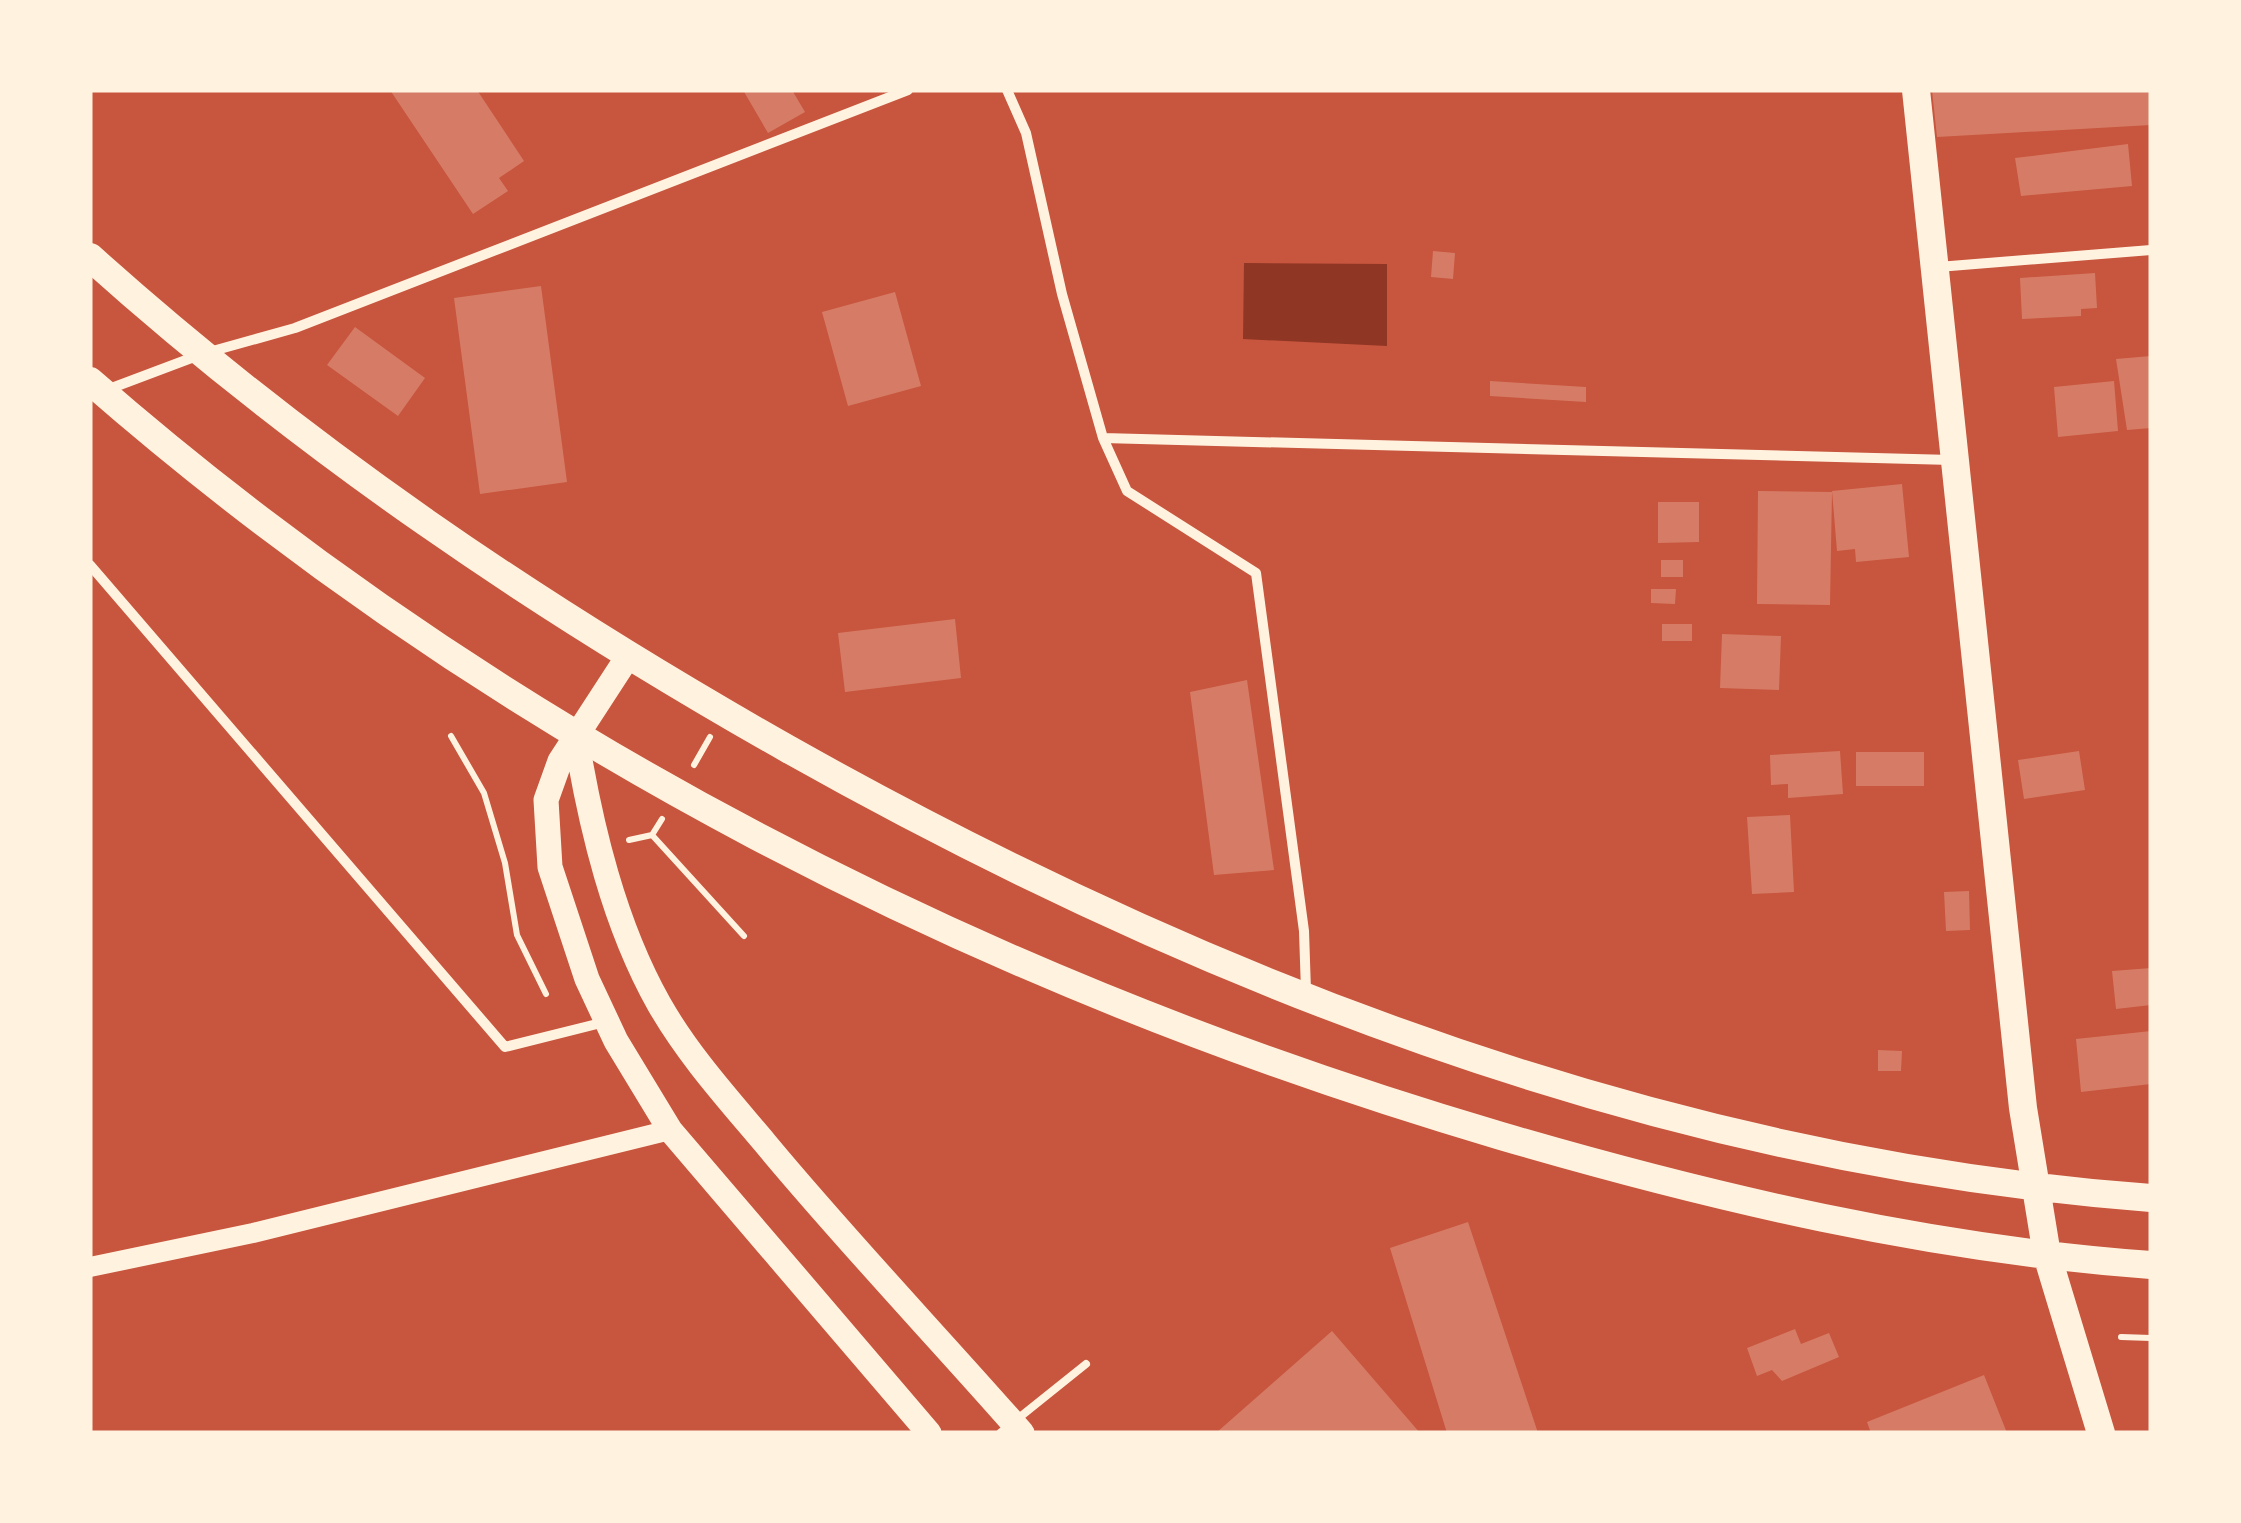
<svg xmlns="http://www.w3.org/2000/svg" width="2241" height="1523" viewBox="0 0 2241 1523" font-family="Cabin,sans-serif">
  <style>
    .water { fill: #8f3625 }
    .building { fill: #d67c66 }
    .lines { fill: none; stroke-linecap: round; stroke-linejoin: round }
    .path { stroke: #fff3e0; stroke-width: 6 }
    .service { stroke: #fff3e0; stroke-width: 8 }
    .minor { stroke: #fff3e0; stroke-width: 10 }
    .secondary { stroke: #fff3e0; stroke-width: 20 }
    .primary { stroke: #fff3e0; stroke-width: 25 }
    .trunk { stroke: #fff3e0; stroke-width: 28 }
  </style>
  <rect width="100%" height="100%" fill="#c8553d"/>
  <!-- water -->
  <path class="water" d="M1244,263L1387,264V346L1243,339Z"/>
  <!-- building -->
  <path class="building" d="M390,90H477L524,161L499,178L508,191L473,214Z
    M743,90H792L805,112L768,133Z
    M1932,90H2151V125L1937,137Z
    M2128,144L2132,186L2021,196L2015,158Z
    M1433,251L1455,253L1453,279L1431,277Z
    M2095,273L2097,308L2081,309V316L2022,319L2020,278Z
    M541,286L567,482L480,494L454,298Z
    M895,292L921,386L848,406L822,312Z
    M355,327L425,378L398,416L327,365Z
    M2151,356V428L2127,430L2116,359Z
    M1490,381L1586,387V402L1490,396Z
    M2114,381L2118,431L2058,437L2054,387Z
    M1902,484L1909,557L1856,562L1855,549L1837,551L1832,491Z
    M1758,491L1832,492L1830,605L1757,604Z
    M1658,502H1699V542L1658,543Z
    M1661,560H1683V577H1661Z
    M1651,589H1676L1675,604L1651,603Z
    M955,619L961,678L845,692L838,633Z
    M1662,624H1692V641H1662Z
    M1722,634L1781,636L1779,690L1720,688Z
    M1247,680L1274,870L1214,875L1190,692Z
    M1840,751L1843,794L1788,798V784L1771,785L1770,755Z
    M2079,751L2085,790L2024,799L2018,760Z
    M1856,752H1924V786H1856Z
    M1790,815L1794,892L1752,894L1747,817Z
    M1969,891L1970,930L1946,931L1944,892Z
    M2151,968V1005L2116,1009L2112,971Z
    M2151,1031V1084L2081,1092L2076,1039Z
    M1878,1050L1902,1051L1901,1071H1878Z
    M1468,1222L1538,1433H1447L1390,1248Z
    M1795,1329L1801,1344L1829,1333L1839,1357L1782,1381L1772,1370L1757,1376L1747,1348Z
    M1332,1331L1420,1433H1216Z
    M1984,1375L2007,1433H1871L1867,1422Z"/>
  <g class="lines">
    <!-- path -->
    <path class="path" d="M451,736L484,793L505,863L517,935L546,994
      M694,765L710,737
      M652,835L744,936
      M629,840L652,835L662,819
      M2121,1337L2151,1338"/>
    <!-- service -->
    <path class="service" d="M1000,1433L1086,1364"/>
    <!-- minor -->
    <path class="minor" d="M1007,90L1026,133L1062,294L1103,438L1127,491L1256,573L1304,931L1306,991
      M1938,267L2151,250
      M109,389L202,354L295,328L908,90
      M1103,438L1952,460
      M90,565L505,1047L605,1022"/>
    <!-- secondary -->
    <path class="secondary" d="M90,1267L253,1233L670,1130"/>
    <!-- primary -->
    <path class="primary" d="M627,658L560,761L546,800L550,867L587,979L616,1041L670,1130L929,1433
      M576,737C591,828 614,924 659,1004C688,1055 728,1099 765,1143C848,1243 937,1336 1022,1433"/>
    <!-- trunk -->
    <path class="trunk" d="M1916,90L2023,1108L2047,1255L2101,1433
      M90,257C305,450 537,607 788,749C1207,985 1668,1162 2151,1198
      M90,381C498,737 984,984 1501,1136C1713,1198 1930,1249 2151,1265"/>
  </g>
  <!-- border -->
  <rect width="2241" height="1523" fill="none" stroke="#fff3e0" stroke-width="185"/>
</svg>
